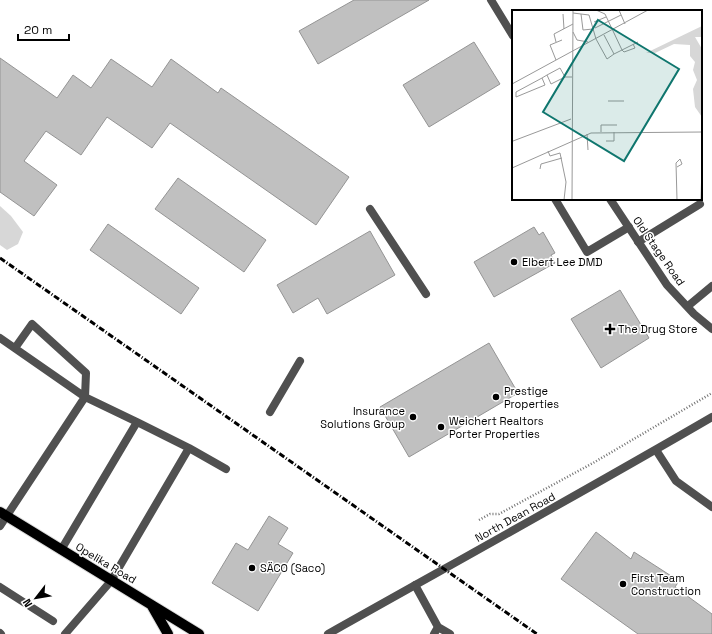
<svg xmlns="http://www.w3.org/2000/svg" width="712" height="634" viewBox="0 0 712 634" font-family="'Space Grotesk',sans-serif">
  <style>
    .green { fill: #d7d7d7 }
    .building { fill: #c0c0c0; stroke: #949494 }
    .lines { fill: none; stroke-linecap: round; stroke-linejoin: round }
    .primary-casing { stroke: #dbdbdb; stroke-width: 12 }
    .path { stroke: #727272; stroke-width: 2.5; stroke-dasharray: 1 2; stroke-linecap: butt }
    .service { stroke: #505050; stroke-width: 8 }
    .minor { stroke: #505050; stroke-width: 8 }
    .tertiary { stroke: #505050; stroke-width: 8 }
    .primary { stroke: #000; stroke-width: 10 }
    .rail { stroke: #000; stroke-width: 3; stroke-dasharray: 6 2 1 2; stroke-linecap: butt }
    .poi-dot { fill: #000; stroke: #fff; stroke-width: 1.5 }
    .labels { text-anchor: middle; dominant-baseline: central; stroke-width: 3; stroke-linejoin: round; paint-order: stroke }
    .street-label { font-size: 11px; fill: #000; stroke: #fff }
    .poi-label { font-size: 11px; fill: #000; stroke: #fff; text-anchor: start }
    .inset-road { fill: none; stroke: #999; stroke-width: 1 }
    .view { fill: #0f766e; fill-opacity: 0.15; stroke: #0f766e; stroke-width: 2 }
    .inset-edge { fill: none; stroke: #000; stroke-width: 2 }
  </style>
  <rect width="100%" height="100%" fill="#fff"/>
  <!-- green -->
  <path class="green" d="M0,206L11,216L23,232L18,244L7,250L0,245Z"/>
  <!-- building -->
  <path class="building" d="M354,0H429L318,64L299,31Z
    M474,42L500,84L429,127L403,85Z
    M0,58L57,98L73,75L91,88L111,59L152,87L171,59L218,93L221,88L349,177L316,225L170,123L152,148L107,117L81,155L46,131L24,161L57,185L34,216L0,192Z
    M178,178L266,240L244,272L155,209Z
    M108,224L199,288L181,314L90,250Z
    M534,227L539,235L543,232L555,253L551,255L555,263L494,297L474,262Z
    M370,231L395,275L327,314L318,298L293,313L277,285Z
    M620,290L649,338L601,368L571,319Z
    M489,343L518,393L409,457L380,407Z
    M269,516L288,528L278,544L293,553L258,611L212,583L236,543L248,550Z
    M596,532L631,559L634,552L679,581L675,587L712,614V634H638L561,579Z"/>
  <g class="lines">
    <!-- primary casing -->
    <g class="primary-casing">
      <path id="primary" d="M0,512L199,634
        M152,606L168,634"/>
    </g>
    <!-- path -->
    <path class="path" d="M479,520L490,514H499L593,463L712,393"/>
    <!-- service -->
    <path class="service" d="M555,199L587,252L629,227
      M370,209L426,294
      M638,242L700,204
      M688,306L712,286
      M0,338L85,397L137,422
      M270,412L300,361
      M189,448L226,469
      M656,450L676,481L712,507
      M0,526L85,397L86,373L32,324L15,348
      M61,550L137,422L189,448L111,581L65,634
      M415,585L438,627L450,634
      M0,587L53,621
      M0,633L1,634
      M434,634L438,627"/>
    <!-- minor -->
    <path class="minor" d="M491,0L513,36
      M610,199L667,285L694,314L712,329"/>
    <!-- tertiary -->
    <path class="tertiary" d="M328,634C456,562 585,491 712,417"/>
    <!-- primary -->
    <use href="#primary" class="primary"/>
    <!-- rail -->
    <path class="rail" d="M0,258L537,634"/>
  </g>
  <!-- markers -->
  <g class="poi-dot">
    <circle cx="514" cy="262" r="4"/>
    <path d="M608 323h4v4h4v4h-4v4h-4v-4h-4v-4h4z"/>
    <circle cx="496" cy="397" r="4"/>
    <circle cx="413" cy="417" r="4"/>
    <circle cx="441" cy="427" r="4"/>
    <circle cx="252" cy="568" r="4"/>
    <circle cx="623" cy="584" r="4"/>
  </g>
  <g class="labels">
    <!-- street labels -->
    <g class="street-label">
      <text transform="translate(659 251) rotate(55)">Old Stage Road</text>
      <text transform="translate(515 517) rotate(-29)">North Dean Road</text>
      <text transform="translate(106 563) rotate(31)">Opelika Road</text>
    </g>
    <!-- poi labels -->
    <g class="poi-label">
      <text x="522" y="262">Elbert Lee DMD</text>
      <text x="618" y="329">The Drug Store</text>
      <text x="504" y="391">Prestige<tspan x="504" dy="13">Properties</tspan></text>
      <text x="405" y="411" text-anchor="end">Insurance<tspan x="405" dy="13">Solutions Group</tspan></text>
      <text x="449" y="421">Weichert Realtors<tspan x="449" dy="13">Porter Properties</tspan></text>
      <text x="260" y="568">SÄCO (Saco)</text>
      <text x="631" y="578">First Team<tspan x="631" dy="13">Construction</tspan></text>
    </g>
  </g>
  <!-- overview -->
  <g transform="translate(512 10)">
    <rect width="190" height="190" fill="#fff"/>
    <path d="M190,16V27H183L190,39V107L183,97L181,79L185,70L181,60L183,52L178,46V35L162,34L143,43H134Z" fill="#d7d7d7"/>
    <path class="inset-road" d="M84,0L93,4L110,40M107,0L113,14M61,3L77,5L84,29L95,49L102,44L92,25M51,4L52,19M69,4L71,20L81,19M82,12L94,7M83,18L109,5M61,22L65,30L76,32M44,32L42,24L61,14M110,40L112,42L123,38L121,34M102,44L126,32M44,50L38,35L50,30M53,67L48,58L35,65L39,74L53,67H60M30,68L33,75L4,87V82L30,68L35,65M0,74L136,0M96,91H112M89,122V115H105M75,124L76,140M1,131L59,109M94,131H102V122M36,141L38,146L48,143L54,172L52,190M165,157L170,154L168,149L164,153L165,190M0,158L79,123L190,122M28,159L29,154L50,148M60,190L61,0M189,190L190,155"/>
    <path class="view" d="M86,10L167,59L112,151L31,102Z"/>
    <rect width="190" height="190" class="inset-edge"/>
  </g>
  <!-- north arrow -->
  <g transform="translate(36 598) rotate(239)" stroke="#ffffff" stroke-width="3" paint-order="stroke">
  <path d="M0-3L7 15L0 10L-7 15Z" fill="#000000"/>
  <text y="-6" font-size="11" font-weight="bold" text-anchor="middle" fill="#000000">N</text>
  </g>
  <!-- scale -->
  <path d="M18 34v6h51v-6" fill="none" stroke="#000000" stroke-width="2"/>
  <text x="24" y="34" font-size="12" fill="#000000" stroke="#ffffff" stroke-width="3" paint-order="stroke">20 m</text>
</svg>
